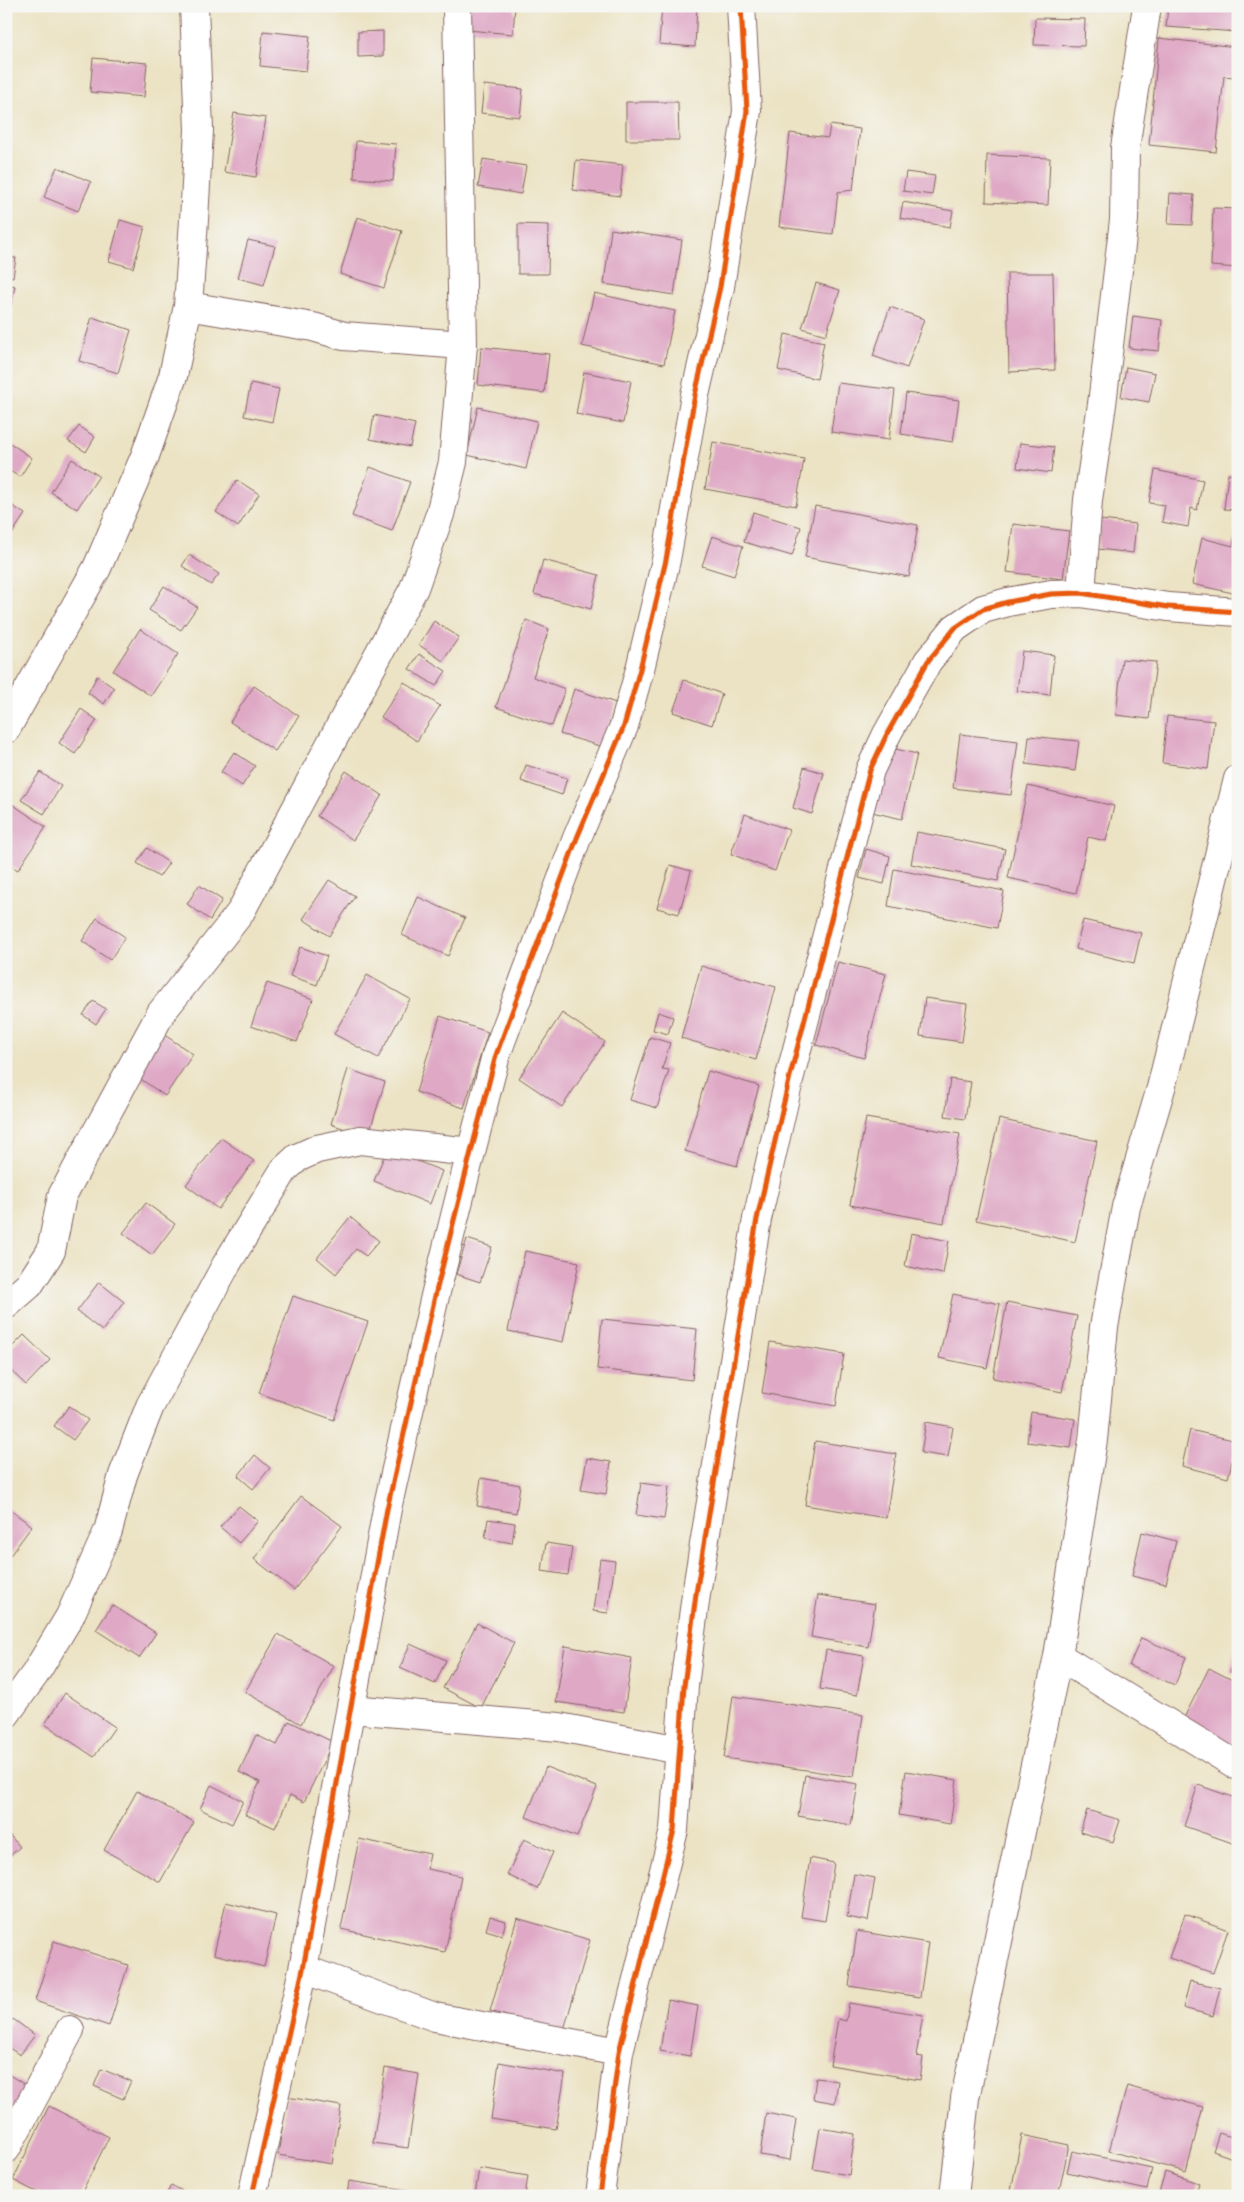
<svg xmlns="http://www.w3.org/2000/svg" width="1244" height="2202" viewBox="0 0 1244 2202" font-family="Dekko,sans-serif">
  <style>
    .building { fill: #dfa9c6 }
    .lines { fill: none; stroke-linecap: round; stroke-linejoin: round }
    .minor-casing { stroke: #836461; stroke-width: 30 }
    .minor { stroke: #fff; stroke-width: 28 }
    .cycleway-casing { stroke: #f6f6f2; stroke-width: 8 }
    .cycleway { stroke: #e8590c; stroke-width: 5 }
  </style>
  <rect width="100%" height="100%" fill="#f6f6f2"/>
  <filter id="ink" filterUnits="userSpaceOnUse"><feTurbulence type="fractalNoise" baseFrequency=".02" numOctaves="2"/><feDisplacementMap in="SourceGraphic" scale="10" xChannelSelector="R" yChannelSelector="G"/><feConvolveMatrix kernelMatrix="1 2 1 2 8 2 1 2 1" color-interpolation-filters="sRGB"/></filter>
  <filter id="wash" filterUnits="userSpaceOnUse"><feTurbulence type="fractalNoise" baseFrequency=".0096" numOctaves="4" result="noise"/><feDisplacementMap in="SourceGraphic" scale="20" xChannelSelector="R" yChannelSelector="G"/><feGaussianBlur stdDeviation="1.12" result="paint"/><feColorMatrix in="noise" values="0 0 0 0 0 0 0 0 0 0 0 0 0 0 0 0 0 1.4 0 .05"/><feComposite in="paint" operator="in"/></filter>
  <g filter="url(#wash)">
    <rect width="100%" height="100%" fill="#ece3c4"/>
    <g id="blocks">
      <!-- building -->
      <path class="building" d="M6,6H11L9,25H6Z
        M469,6H515L513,34L467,30Z
        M662,6H697L695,47L659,44Z
        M1168,6H1238V32L1166,27Z
        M1035,18L1085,19L1084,46L1034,45Z
        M263,31L310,36L306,71L260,66Z
        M383,31V56L358,57V32Z
        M1159,38L1236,47L1233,77L1224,76L1216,152L1149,145Z
        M93,58L147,63L144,97L90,92Z
        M484,85L523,89L520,117L481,113Z
        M626,102H678L679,140H626Z
        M234,113L266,118L256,177L224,172Z
        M830,125L860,129L853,190L838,192L833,234L779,227L790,133L828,138Z
        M356,141L396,144L393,181L354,178Z
        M987,155L1050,158L1048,205L986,202Z
        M483,159L526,166L521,194L478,187Z
        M576,160L623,165L620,196L573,190Z
        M57,167L91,182L78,211L44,197Z
        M906,172L935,176L932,195L903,191Z
        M1170,193L1194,195L1192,225L1168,224Z
        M903,202L953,211L950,227L900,218Z
        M1213,208L1238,209V268L1211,266Z
        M357,217L402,231L384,288L340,274Z
        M120,220L145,227L133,268L109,261Z
        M518,224L549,225L548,274H518Z
        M611,229L682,240L674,295L604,284Z
        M248,240L275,246L264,285L238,278Z
        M6,257L16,258L13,277L6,276Z
        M1007,273H1053L1055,370L1009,372Z
        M816,283L840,290L826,335L802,328Z
        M6,284L15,286L9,315H6Z
        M594,293L675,311L664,364L582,346Z
        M890,307L924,319L907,368L873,356Z
        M1133,316L1162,320L1159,351L1129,348Z
        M92,317L131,330L118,373L79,361Z
        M785,334L824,342L817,379L778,370Z
        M481,347L549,354L544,393L478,385Z
        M1126,367L1155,373L1149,402L1121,397Z
        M584,372L631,381L623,423L576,414Z
        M251,383L279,389L272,422L244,416Z
        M838,383L895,390L889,440L831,432Z
        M906,393L959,400L953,442L901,434Z
        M478,407L537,421L526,469L467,455Z
        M374,415L415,424L410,447L370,439Z
        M79,426L95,437L86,452L68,441Z
        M713,442L804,459L796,506L705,489Z
        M10,443L32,458L20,477L6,469V450Z
        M1020,443L1054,447L1051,473L1017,468Z
        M72,459L99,476L77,509L51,492Z
        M370,467L410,482L392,531L352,516Z
        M1155,470L1203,480L1197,510L1191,508L1188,527L1162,522L1165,505L1149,503Z
        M1228,474L1238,475V510L1224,509Z
        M237,480L259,494L238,527L216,512Z
        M6,502L25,514L6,543Z
        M815,506L918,525L909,577L805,557Z
        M753,512L801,527L792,556L744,542Z
        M1101,520L1136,524L1133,553L1098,549Z
        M1013,524L1069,531L1063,579L1007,572Z
        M1237,524H1238V606L1231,604L1233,593L1192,584L1202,538L1233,546Z
        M712,536L743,546L734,576L702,566Z
        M189,555L219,574L211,585L182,566Z
        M543,560L599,575L591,609L534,594Z
        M164,586L197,607L181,630L149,610Z
        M526,620L549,629L533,677L565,689L552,726L496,707Z
        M434,621L459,637L443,661L419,645Z
        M140,629L178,654L151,696L113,671Z
        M1022,651L1054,655L1050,695L1017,691Z
        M419,654L446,671L436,686L409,669Z
        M1122,659L1156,662L1149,719L1116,715Z
        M97,676L114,688L104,704L88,693Z
        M684,680L722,694L712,725L673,712Z
        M404,682L440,706L417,741L381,717Z
        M254,686L299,716L275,751L230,722Z
        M574,689L616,703L603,747L560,734Z
        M81,709L97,720L75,754L59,743Z
        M1167,716L1214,721L1208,769L1162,763Z
        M960,734L1018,741L1011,795L953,788Z
        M1029,736L1079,741L1075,771L1026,764Z
        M887,747L917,754L902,819L872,812Z
        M234,752L255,766L242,786L221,772Z
        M526,765L567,778L562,795L521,781Z
        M804,767L824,773L812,814L793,808Z
        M346,771L382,795L353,840L317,816Z
        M40,772L61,786L44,814L21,800Z
        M1028,786L1114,806L1106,841L1088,837L1076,893L1008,878Z
        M12,804L46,827L18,870L6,863V812Z
        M745,814L789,830L775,871L731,854Z
        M917,832L1005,849L998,881L911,864Z
        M147,848L169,863L159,877L137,863Z
        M866,849L890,856L884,884L859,878Z
        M670,865L691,871L679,914L657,908Z
        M894,869L1004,891L997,928L888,906Z
        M329,880L355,896L329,936L303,919Z
        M199,885L222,900L210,920L187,904Z
        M418,897L465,918L448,956L402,935Z
        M97,918L125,937L110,960L82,941Z
        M1083,920L1141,933L1134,963L1076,949Z
        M300,947L327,956L317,985L290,976Z
        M838,962L886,974L864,1058L816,1045Z
        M701,966L776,987L756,1060L681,1038Z
        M367,975L410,999L378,1058L334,1034Z
        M267,983L313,999L297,1042L251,1026Z
        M925,998L967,1004L962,1042L920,1036Z
        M93,1001L106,1009L96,1024L83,1015Z
        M658,1012L673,1017L668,1034L653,1030Z
        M562,1013L605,1042L562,1107L519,1078Z
        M440,1016L488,1032L464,1108L416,1092Z
        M160,1032L193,1054L165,1096L132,1073Z
        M650,1037L670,1043L662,1069L669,1070L657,1108L630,1100Z
        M348,1069L385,1082L368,1137L331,1124Z
        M708,1071L759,1086L737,1166L685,1151Z
        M950,1079L971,1082L965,1119L945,1116Z
        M866,1118L960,1134L944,1223L850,1205Z
        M999,1119L1097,1141L1075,1242L976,1220Z
        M221,1138L254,1161L218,1209L186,1185Z
        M387,1149L442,1171L430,1204L374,1181Z
        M146,1203L175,1224L152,1255L123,1233Z
        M350,1217L379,1241L366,1256L356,1249L336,1274L317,1258Z
        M911,1233L949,1241L943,1274L905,1266Z
        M467,1239L492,1247L480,1282L456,1274Z
        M525,1251L579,1262L563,1342L508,1331Z
        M99,1282L124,1302L102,1331L77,1311Z
        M953,1294L1000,1304L987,1368L939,1358Z
        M293,1296L368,1322L334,1420L259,1393Z
        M1007,1302L1077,1316L1062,1392L993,1378Z
        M602,1319L697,1329L692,1380L597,1369Z
        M24,1335L50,1360L26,1385L6,1366V1353Z
        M770,1342L844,1354L836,1406L762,1393Z
        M69,1406L88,1420L73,1440L54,1426Z
        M1031,1412L1075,1419L1071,1448L1027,1442Z
        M926,1422L953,1427L948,1457L921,1453Z
        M1190,1430L1237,1441L1228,1478L1182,1466Z
        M815,1441L896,1454L886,1518L805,1505Z
        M255,1455L270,1468L253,1489L238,1476Z
        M587,1458L611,1462L606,1494L581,1490Z
        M481,1478L520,1485L516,1513L477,1506Z
        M641,1483L669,1487L664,1519L636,1515Z
        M301,1496L342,1526L294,1590L254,1559Z
        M239,1506L258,1521L239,1543L220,1527Z
        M6,1507L32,1526L6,1561Z
        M488,1519L515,1523L512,1543L485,1538Z
        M1142,1532L1176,1541L1166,1584L1132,1576Z
        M546,1543L572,1547L568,1575L542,1571Z
        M600,1559L615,1561L608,1613L593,1611Z
        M818,1595L875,1604L868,1647L811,1637Z
        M112,1605L156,1633L139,1658L96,1630Z
        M477,1623L514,1643L481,1708L443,1688Z
        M278,1634L334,1666L301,1724L245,1692Z
        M1141,1638L1186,1657L1175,1685L1129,1666Z
        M1237,1638H1238V1674L1230,1672Z
        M410,1644L446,1660L435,1684L400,1668Z
        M565,1646L632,1658L624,1712L556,1702Z
        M826,1650L864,1656L857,1695L820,1689Z
        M1209,1668L1238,1683V1750L1182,1722Z
        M65,1693L115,1727L94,1757L45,1724Z
        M733,1696L863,1715L854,1777L724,1758Z
        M289,1721L333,1742L304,1802L290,1795L275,1828L245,1814L260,1782L239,1772L256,1735L277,1745Z
        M546,1767L597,1787L577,1837L526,1817Z
        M906,1771L957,1780L950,1824L899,1815Z
        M805,1775L858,1784L851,1825L798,1816Z
        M211,1785L243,1801L232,1824L200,1809Z
        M1198,1785L1238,1799V1845L1184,1826Z
        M137,1791L194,1822L160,1882L104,1850Z
        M1087,1810L1120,1820L1113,1842L1080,1832Z
        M6,1831L20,1847L6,1859Z
        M359,1839L430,1854L427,1869L461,1876L445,1952L341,1929Z
        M524,1839L553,1852L537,1889L507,1875Z
        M810,1858L834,1863L825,1921L801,1917Z
        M854,1874L875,1878L868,1921L847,1917Z
        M226,1902L276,1915L264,1967L214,1954Z
        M1185,1914L1228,1930L1213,1973L1169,1958Z
        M490,1916L506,1921L502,1935L486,1930Z
        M517,1918L590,1940L563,2033L490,2011Z
        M857,1931L928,1943L920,1997L849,1986Z
        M54,1941L128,1965L109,2026L35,2001Z
        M1190,1981L1220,1988L1213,2016L1183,2008Z
        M668,2000L698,2006L690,2056L660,2051Z
        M849,2003L923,2015L916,2056L923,2057L920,2080L830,2065L838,2019L846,2021Z
        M13,2019L35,2035L20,2055L6,2046V2028Z
        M499,2062L565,2074L556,2129L491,2119Z
        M385,2068L419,2074L408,2148L373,2143Z
        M101,2069L131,2081L123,2099L94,2086Z
        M6,2073L27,2086L6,2120Z
        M816,2078L838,2081L835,2103L813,2099Z
        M1127,2086L1203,2107L1186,2172L1109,2151Z
        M287,2097L341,2106L332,2164L278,2155Z
        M49,2106L109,2137L80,2196H44L13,2180Z
        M766,2113L796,2119L790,2160L760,2155Z
        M820,2128L855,2134L849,2175L813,2169Z
        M1219,2133L1238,2139V2160L1213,2151Z
        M1022,2135L1069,2145L1058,2196H1010Z
        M1072,2151L1152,2168L1147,2190L1067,2172Z
        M479,2168L528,2176L525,2196H475Z
        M1165,2172L1199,2183L1195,2196H1158Z
        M349,2181L408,2190L407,2196H347Z
        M171,2185L192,2196H166Z"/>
    </g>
  </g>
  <g filter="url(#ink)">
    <use href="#blocks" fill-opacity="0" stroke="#836461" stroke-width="1"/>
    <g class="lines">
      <!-- minor casing -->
      <g class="minor-casing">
        <path id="minor" d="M188,306L313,327L344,336L463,345
          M1081,593L1088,500L1102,404L1124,220L1125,148L1147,6
          M6,729L97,568L145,456L173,376L188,306L194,220L199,130L194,6
          M6,1305L29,1285L51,1251L62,1196L161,1013L240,913L414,588L440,514L453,462L463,345L457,6
          M1058,1656L1238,1766
          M351,1709L559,1727L680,1750
          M6,1714L35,1674L70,1616L108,1531L123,1475L150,1406L226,1265L284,1170L297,1158L317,1149L360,1140L471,1152
          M303,1969L435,2017L619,2052
          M6,2149L70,2030
          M252,2196L303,1969L387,1509L435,1296L471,1152L496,1055L577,838L624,726L640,669L666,560L695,395L720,287L747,111L741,6
          M600,2196L619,2052L674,1830L684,1686L696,1594L757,1219L790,1076L870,770L887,734L928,661L955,628L983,609L1008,602L1051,594L1081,593L1168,607L1238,612
          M954,2196L965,2098L1058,1656L1093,1440L1104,1327L1126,1207L1161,1088L1238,779"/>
      </g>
      <!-- minor -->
      <use href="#minor" class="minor"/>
      <!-- cycleway casing -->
      <g class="cycleway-casing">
        <path id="cycleway" d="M252,2196L303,1969L387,1509L435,1296L471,1152L496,1055L577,838L624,726L640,669L666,560L695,395L720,287L747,111L741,6
          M600,2196L619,2052L674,1830L684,1686L696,1594L757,1219L790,1076L870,770L887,734L928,661L955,628L983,609L1008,602L1051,594L1081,593L1168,607L1238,612"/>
      </g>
      <!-- cycleway -->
      <use href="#cycleway" class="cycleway"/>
    </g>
  </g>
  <!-- margin -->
  <rect width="1244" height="2202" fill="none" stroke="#f6f6f2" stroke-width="25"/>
</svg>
